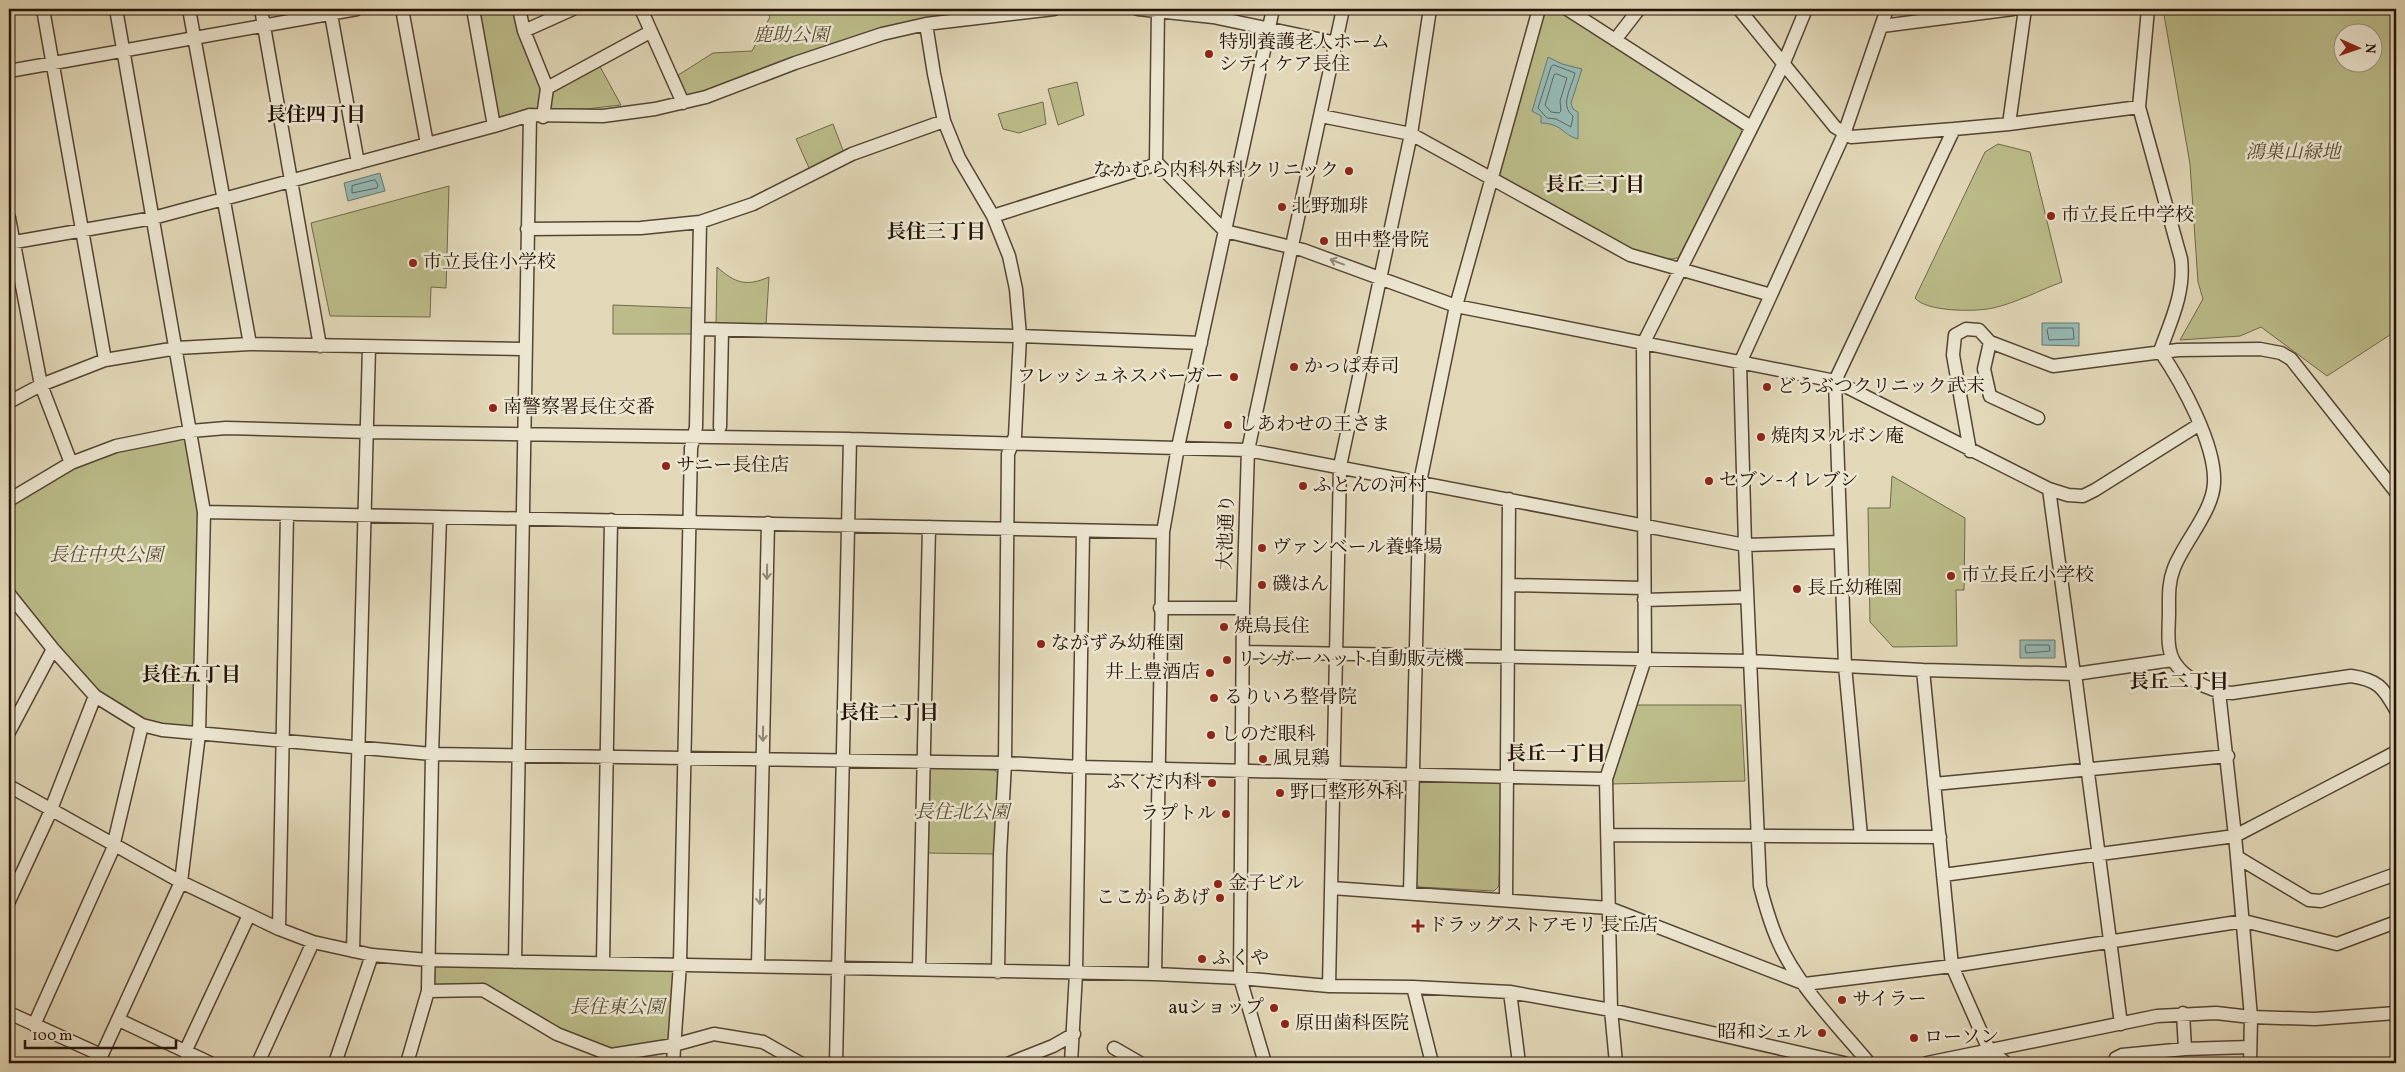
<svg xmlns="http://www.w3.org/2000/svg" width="2405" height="1072" viewBox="0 0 2405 1072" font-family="Vollkorn,'Noto Serif JP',serif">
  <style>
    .green { fill: #bbbc89; stroke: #706848; fill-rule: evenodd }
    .water { fill: #96b9b4; stroke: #68776f }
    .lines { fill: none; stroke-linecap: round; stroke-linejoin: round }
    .shore { stroke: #5d665e; stroke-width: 1 }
    .minor-casing { stroke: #544433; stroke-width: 15 }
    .minor { stroke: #ece6d1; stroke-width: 12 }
    .oneway { stroke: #928776 }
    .poi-dot { fill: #8f2418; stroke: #ece6d1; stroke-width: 2 }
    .labels { text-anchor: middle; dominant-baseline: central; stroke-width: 5; stroke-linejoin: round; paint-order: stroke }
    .park-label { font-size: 19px; font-style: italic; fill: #594e34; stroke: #ece6d1 }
    .poi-label { font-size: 19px; fill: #241307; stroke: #ece6d1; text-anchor: start }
    .street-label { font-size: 19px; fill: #241307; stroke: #ece6d1 }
    .neighbourhood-label { font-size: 20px; font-weight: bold; fill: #241307; stroke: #ece6d1 }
  </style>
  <rect width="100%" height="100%" fill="#e2d8b8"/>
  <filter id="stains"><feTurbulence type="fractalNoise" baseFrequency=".004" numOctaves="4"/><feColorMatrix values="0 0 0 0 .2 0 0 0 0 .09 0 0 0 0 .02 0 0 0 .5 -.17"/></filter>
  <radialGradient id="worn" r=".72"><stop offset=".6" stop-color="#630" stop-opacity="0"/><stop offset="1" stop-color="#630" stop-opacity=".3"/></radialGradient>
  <!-- green -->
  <path class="green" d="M478,9H517L545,89L541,110L532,108L495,118Z
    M765,9H1054L926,24L683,103L672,79L713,53L752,51L770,17Z
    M1543,9H1558L1615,47L1665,75L1668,81L1741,129L1742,134L1716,192H1712L1678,258C1660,262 1652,249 1635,254L1525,202L1495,172Z
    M2163,9H2396V331L2327,376L2261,327L2240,336L2180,340L2203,299L2198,282L2190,164ZM2342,32H2372V62H2342Z
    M598,63L621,105L586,109H548L550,90Z
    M1077,82L1084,115L1058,125L1048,89Z
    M1043,102L1046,124L1019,133L1003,129L998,114Z
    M833,124L844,153L810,170L796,139Z
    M1998,144L2030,152L2062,282C2040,290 2016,303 1993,308C1976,312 1926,312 1915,298L1985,152Z
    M449,186L446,288L431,287L430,317L330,316L311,223Z
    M717,267C735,283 746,287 769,277L766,325L716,324Z
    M613,305L692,308V334H613Z
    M191,431L204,512L199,734L162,730L95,696L9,594V500L71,463Z
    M1892,476L1965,518L1964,590H1956L1957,646L1893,647L1870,622L1868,508H1890Z
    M1634,705H1741L1745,781L1610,784Z
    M932,768L995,770L998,774L995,854L926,853L929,772Z
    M1422,780L1497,782L1502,786L1499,886L1494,891L1419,887L1414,880L1417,786Z
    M680,964L674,1045L611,1055L483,990L428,991V966Z"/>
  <!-- water -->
  <path class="water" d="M1548,57L1562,64L1582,69L1571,103L1573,109L1578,112V139C1561,134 1563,124 1541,123V116L1532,111Z
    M380,173L385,191L348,201L344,183Z
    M2042,323H2079V346L2042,345Z
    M2020,640H2055V658H2020Z"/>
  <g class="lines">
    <!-- shore -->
    <path class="shore" d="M1554,65L1575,73C1572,87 1559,105 1573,116L1571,127L1556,119L1547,118L1538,108L1551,67Z
      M1557,74L1567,78L1560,101L1561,111L1559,113L1551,112L1545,105L1554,75Z
      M375,180L378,185L377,188L352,193V186Z
      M2049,328H2073L2074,339L2049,340L2047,330Z
      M2027,645H2049L2050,651L2026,653L2025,647Z"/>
    <!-- minor casing -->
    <g class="minor-casing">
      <path id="minor" d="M43,9L105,360L177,348L250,344L189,9
        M261,9L320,346
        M330,9L358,163
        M402,9L427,144
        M519,9L524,31L547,88L543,117
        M641,9L683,103
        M1138,9L1213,17L1337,43
        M1158,9L1156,162L1225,231L1303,250L1456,306L1835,381L2049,489L2068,495L2083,496L2095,490L2200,424
        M1567,9L1751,127
        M1739,9L1835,127L1851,137L1954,129L1835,381L1845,666L1923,670L2075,674L2172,660
        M2148,9L2139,107L2181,259C2185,292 2171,321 2160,351C2182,383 2216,445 2214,483C2213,511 2184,542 2174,568C2168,583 2169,597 2169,613C2169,625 2167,639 2170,651C2175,675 2209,692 2232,693L2351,676C2378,680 2383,687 2396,710
        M926,24L934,74L944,121L959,158L993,216L1009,256L1016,289L1020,336L1015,436L1008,454L1005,763L1000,855L998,972
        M1882,26L2013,9
        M524,31L573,9
        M1615,40L1639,9
        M9,71L357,9
        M547,88L650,32
        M1321,116L1411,134L1630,255L1771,295
        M2009,124L2139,107
        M494,126L530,115L603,116L655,109L706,97L795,63L882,34L926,24L1054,9
        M1954,129L2009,124L2025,9
        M993,216L1151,166L1156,162
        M9,218L41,385L71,463
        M527,229L641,228L700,222
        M9,243L153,218L494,126L473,9
        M699,329L1020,336L1201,343
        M1990,342L1984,369L1990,396L2038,418
        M250,344L524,349
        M9,402L41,385L105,360
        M720,427L722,330
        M1970,451L1953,355L1955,335L1966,329L1979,330L1990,342L2053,366L2178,350L2260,349L2281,353L2291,359L2396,492
        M2049,489L2074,674
        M9,500L71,463L116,446L191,431L226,428L367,432L850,439L1248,450L1745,545L1840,542
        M204,512L1163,532
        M1509,585L1644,588
        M9,594L53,649L95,696L142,725L162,730L432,754L1005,763L1080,767L1606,779
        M1644,600L1747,597
        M1160,608H1243
        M1243,652L1750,661L1845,666L1861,836
        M1923,670L1952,966L1989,1050L2006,1063
        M2075,674L2121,1024
        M9,732L53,649
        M2396,752L2235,836L2237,857L2309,900L2321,901L2396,874
        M1934,784L2228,756
        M9,786L181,882L279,929L313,942L372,955L428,960L1155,974L1240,978L1329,986L1413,987L1510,992L1611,1010L1844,1063
        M1607,835L1940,837
        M2237,857L2251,1017L2250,1063
        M1943,875L2235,836L2219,692
        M1332,888L1609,908L1805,984L1952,966L2244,921L2337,944L2396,922
        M1410,893L1420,482L1456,306L1539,9
        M1506,900L1509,499
        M9,901L48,817L95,696
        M279,929L287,514
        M353,951L369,347
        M515,962L530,115
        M603,962L611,520
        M758,966L768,523
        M919,969L929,527
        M1155,974L1163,532L1178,447L1273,9
        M1329,986L1340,466L1411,134L1430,9
        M1413,987L1432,1063
        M428,991L432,754L440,517
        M1510,992L1519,1063
        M9,1013L101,1055
        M2183,1013L2185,1049
        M119,1020L210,1063
        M34,1025L112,851L142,725
        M1114,1048L1140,1063
        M185,1052L249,915
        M98,1063L181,882L199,734L204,512L116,9
        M258,1063L313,942
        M335,1063L372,955
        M407,1063L428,991L483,990L557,1034L611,1055L674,1045L714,1034L763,1042L800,1063
        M673,1063L680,964L691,448L696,427L700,222L753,204L852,154L944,121
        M836,1063L850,439
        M1010,1063L1053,1046L1074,1034
        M1071,1063L1076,973L1083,531
        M1265,1063L1240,978L1243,608L1248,450L1343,9
        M1616,1063L1611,1010L1606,779L1645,659L1643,344L1783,65L1806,9
        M1869,1063C1838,1026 1797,985 1778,941C1770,923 1765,905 1760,886L1745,545L1740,363L1844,134L1887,9
        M1927,1063L2157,1016L2216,1013L2251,1017L2315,1019L2396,1013
        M2117,1063L2116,1058L2122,1055L2185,1049L2250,1047"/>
    </g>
    <!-- minor -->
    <use href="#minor" class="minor"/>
  </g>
  <!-- one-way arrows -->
  <defs><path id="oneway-shaft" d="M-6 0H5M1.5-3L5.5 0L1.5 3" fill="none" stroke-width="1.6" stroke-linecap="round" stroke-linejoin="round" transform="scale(1.25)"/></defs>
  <g class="oneway">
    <use href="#oneway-shaft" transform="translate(1337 262) rotate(-159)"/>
    <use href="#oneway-shaft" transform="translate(767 572) rotate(91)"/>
    <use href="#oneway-shaft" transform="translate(763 734) rotate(91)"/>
    <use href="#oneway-shaft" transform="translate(760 897) rotate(91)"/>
  </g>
  <!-- markers -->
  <g class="poi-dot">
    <circle cx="1209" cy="54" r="5"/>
    <circle cx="1349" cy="171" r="5"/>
    <circle cx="1282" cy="207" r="5"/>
    <circle cx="2051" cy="216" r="5"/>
    <circle cx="1324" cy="241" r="5"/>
    <circle cx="413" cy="263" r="5"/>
    <circle cx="1294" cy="367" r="5"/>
    <circle cx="1234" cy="377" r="5"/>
    <circle cx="1767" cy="387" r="5"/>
    <circle cx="493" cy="408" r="5"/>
    <circle cx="1228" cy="425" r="5"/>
    <circle cx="1761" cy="437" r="5"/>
    <circle cx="666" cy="466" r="5"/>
    <circle cx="1709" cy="481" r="5"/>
    <circle cx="1303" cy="486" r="5"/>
    <circle cx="1262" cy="548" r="5"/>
    <circle cx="1951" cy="576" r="5"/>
    <circle cx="1262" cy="585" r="5"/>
    <circle cx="1797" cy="589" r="5"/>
    <circle cx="1224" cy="627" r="5"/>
    <circle cx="1041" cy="644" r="5"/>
    <circle cx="1227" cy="660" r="5"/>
    <circle cx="1210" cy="673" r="5"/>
    <circle cx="1214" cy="698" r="5"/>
    <circle cx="1211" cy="735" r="5"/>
    <circle cx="1263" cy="759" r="5"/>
    <circle cx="1212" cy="783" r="5"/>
    <circle cx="1280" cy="793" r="5"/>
    <circle cx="1226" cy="814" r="5"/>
    <circle cx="1218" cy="884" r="5"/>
    <circle cx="1220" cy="898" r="5"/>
    <path d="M1415.5 918.5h5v5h5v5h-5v5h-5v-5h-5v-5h5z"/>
    <circle cx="1202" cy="959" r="5"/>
    <circle cx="1842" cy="1000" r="5"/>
    <circle cx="1274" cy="1008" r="5"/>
    <circle cx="1285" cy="1024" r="5"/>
    <circle cx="1822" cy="1033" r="5"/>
    <circle cx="1914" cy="1038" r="5"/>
  </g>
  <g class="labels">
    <!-- park labels -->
    <g class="park-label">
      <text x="791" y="36">鹿助公園</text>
      <text x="2293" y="153">鴻巣山緑地</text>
      <text x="106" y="556">長住中央公園</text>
      <text x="962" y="813">長住北公園</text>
      <text x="617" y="1008">長住東公園</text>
    </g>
    <!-- poi labels -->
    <g class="poi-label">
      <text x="1219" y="43">特別養護老人ホーム<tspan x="1219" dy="22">シティケア長住</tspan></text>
      <text x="1339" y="171" text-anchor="end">なかむら内科外科クリニック</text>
      <text x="1292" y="207">北野珈琲</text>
      <text x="2061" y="216">市立長丘中学校</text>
      <text x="1334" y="241">田中整骨院</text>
      <text x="423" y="263">市立長住小学校</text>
      <text x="1304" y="367">かっぱ寿司</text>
      <text x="1224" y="377" text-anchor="end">フレッシュネスバーガー</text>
      <text x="1777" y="387">どうぶつクリニック武末</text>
      <text x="503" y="408">南警察署長住交番</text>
      <text x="1238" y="425">しあわせの王さま</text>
      <text x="1771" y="437">焼肉ヌルボン庵</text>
      <text x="676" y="466">サニー長住店</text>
      <text x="1719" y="481">セブン-イレブン</text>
      <text x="1313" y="486">ふとんの河村</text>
      <text x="1272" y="548">ヴァンベール養蜂場</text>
      <text x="1961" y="576">市立長丘小学校</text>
      <text x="1272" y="585">磯はん</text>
      <text x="1807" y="589">長丘幼稚園</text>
      <text x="1234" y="627">焼鳥長住</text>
      <text x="1051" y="644">ながずみ幼稚園</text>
      <text x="1237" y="660">リンガーハット自動販売機</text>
      <text x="1200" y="673" text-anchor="end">井上豊酒店</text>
      <text x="1224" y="698">るりいろ整骨院</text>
      <text x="1221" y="735">しのだ眼科</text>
      <text x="1273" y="759">風見鶏</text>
      <text x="1202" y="783" text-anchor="end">ふくだ内科</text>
      <text x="1290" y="793">野口整形外科</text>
      <text x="1216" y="814" text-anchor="end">ラプトル</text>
      <text x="1228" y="884">金子ビル</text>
      <text x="1210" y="898" text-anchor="end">ここからあげ</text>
      <text x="1428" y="926">ドラッグストアモリ 長丘店</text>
      <text x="1212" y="959">ふくや</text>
      <text x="1852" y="1000">サイラー</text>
      <text x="1264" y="1008" text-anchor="end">auショップ</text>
      <text x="1295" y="1024">原田歯科医院</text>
      <text x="1812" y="1033" text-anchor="end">昭和シェル</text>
      <text x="1924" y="1038">ローソン</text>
    </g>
    <!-- street labels -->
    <g class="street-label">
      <text transform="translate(1227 532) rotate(-88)">大池通り</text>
    </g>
    <!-- neighbourhood labels -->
    <g class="neighbourhood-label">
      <text x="316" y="116">長住四丁目</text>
      <text x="1595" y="186">長丘三丁目</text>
      <text x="936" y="233">長住三丁目</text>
      <text x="191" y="676">長住五丁目</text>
      <text x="2179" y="683">長丘二丁目</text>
      <text x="889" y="714">長住二丁目</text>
      <text x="1556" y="755">長丘一丁目</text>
    </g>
  </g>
  <!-- margin -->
  <rect width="2405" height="1072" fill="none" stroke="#e2d8b8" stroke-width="30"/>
  <rect x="10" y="10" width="2385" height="1052" fill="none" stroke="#241307" stroke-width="2.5"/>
  <rect x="15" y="15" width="2375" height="1042" fill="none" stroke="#241307"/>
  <!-- north arrow -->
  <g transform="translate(2358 48) rotate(92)"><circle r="24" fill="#ece6d1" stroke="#9c9280"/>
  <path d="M0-4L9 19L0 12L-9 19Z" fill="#8f2418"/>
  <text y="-8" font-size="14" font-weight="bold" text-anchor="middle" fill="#241307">N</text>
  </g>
  <!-- scale -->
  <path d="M25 1040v8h151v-8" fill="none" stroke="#241307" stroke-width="2.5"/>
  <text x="32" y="1040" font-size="15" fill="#241307" stroke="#ece6d1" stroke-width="4" paint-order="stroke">100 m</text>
  <rect width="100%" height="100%" filter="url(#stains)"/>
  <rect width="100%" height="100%" fill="url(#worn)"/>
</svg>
